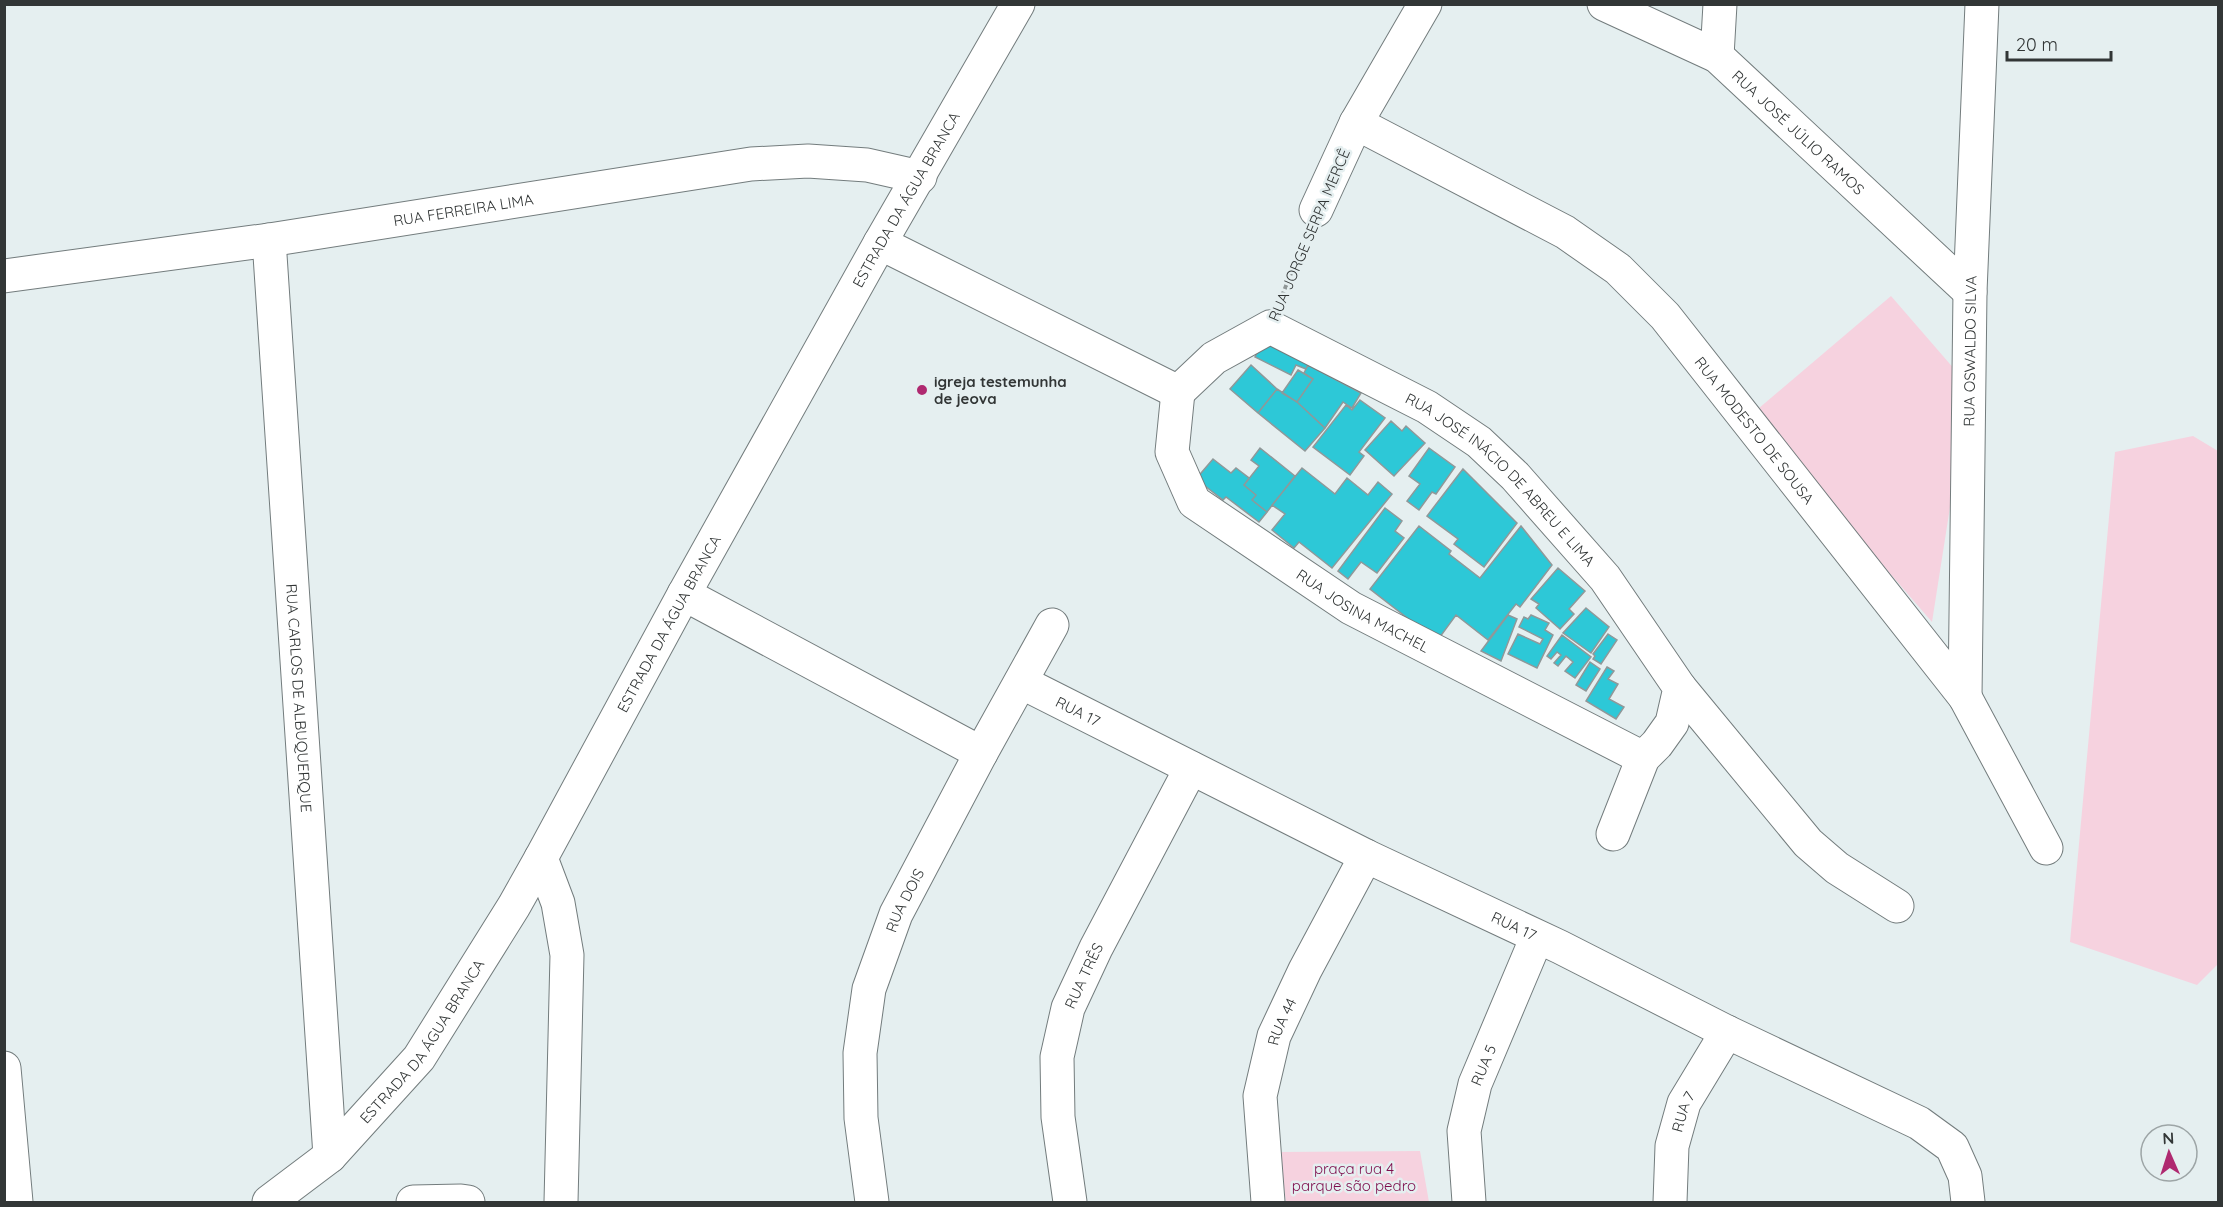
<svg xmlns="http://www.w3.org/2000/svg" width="2223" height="1207" viewBox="0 0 2223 1207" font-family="Quicksand,sans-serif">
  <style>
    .green { fill: #f6d2df }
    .building { fill: #2dc8d7; stroke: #8f9899; stroke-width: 1.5 }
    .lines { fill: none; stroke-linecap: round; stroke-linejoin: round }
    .minor-casing { stroke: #737c7d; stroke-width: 35 }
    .tertiary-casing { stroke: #737c7d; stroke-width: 35 }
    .secondary-casing { stroke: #737c7d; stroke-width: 35 }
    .path { stroke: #909797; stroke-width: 4; stroke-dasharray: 4.5 3; stroke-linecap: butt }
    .minor { stroke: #fff; stroke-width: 33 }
    .tertiary { stroke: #fff; stroke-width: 33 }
    .secondary { stroke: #fff; stroke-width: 33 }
    .poi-dot { fill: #af2970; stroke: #e5eff0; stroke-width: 2 }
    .labels { text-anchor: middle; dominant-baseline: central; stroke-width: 5; stroke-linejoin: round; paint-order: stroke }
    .street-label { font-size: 15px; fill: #323636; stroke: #e5eff0 }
    .poi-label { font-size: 15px; font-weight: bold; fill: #323636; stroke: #e5eff0; text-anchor: start }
    .park-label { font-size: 15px; fill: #7e0e4d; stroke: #e5eff0 }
  </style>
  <rect width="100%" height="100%" fill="#e5eff0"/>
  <!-- green -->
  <path class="green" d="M1891,296L1969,386L1932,622L1752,414Z
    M2193,436L2218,451V964L2197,985L2070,942L2115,452Z
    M1420,1151L1429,1202H1286L1279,1152Z"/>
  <!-- building -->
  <path class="building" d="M1267,333L1312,356L1306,369L1296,365L1291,375L1255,357Z
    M1251,365L1277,389L1258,413L1230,389Z
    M1308,365L1361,393L1352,408L1343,402L1325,428L1297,402L1313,379L1304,373Z
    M1298,370L1313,379L1297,402L1282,393Z
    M1277,389L1297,402L1325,428L1305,451L1258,413Z
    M1360,400L1385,418L1359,452L1364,456L1350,475L1313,447L1346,405L1352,410Z
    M1391,421L1402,431L1406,426L1425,443L1394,476L1365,450Z
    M1260,448L1295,476L1267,512L1252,500L1256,495L1244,485L1259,466L1251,460Z
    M1429,448L1455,467L1436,494L1432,492L1419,510L1407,501L1420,484L1409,476Z
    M1213,459L1231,473L1236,468L1249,478L1244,485L1256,495L1252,500L1267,512L1259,522L1226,497L1223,500L1196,479Z
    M1302,468L1335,494L1347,478L1368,495L1378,482L1392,494L1332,568L1299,542L1294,548L1272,530L1285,514L1272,505Z
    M1463,469L1517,523L1484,567L1454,544L1458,539L1427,516Z
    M1385,508L1402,521L1395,531L1404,538L1377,573L1361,562L1348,579L1338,571Z
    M1419,526L1451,551L1449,554L1480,578L1521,526L1552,565L1520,607L1516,604L1488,640L1456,615L1437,641L1370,589Z
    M1558,568L1585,591L1569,609L1574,614L1560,629L1536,608L1539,604L1531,599Z
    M1586,608L1609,627L1591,653L1563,633Z
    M1508,615L1517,619L1501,661L1481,651Z
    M1531,615L1549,623L1545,630L1553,635L1537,668L1508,654L1518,634L1540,644L1543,639L1519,627L1524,617L1528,619Z
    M1608,634L1617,640L1601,664L1593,659L1595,656L1593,654Z
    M1562,635L1591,657L1575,678L1565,671L1573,662L1566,656L1558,666L1554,663L1561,655L1557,652L1551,659L1547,656Z
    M1590,662L1600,669L1586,691L1576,685Z
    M1607,667L1614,671L1608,679L1618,684L1609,699L1624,707L1616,719L1586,701Z"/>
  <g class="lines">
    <!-- minor casing -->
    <g class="minor-casing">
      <g id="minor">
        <path id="s1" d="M1604,4L1717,56L1970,292"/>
        <path d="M1717,56L1720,4"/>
        <path id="s2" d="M1356,123L1565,232L1618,269L1665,316L1965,697L2046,848"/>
        <path d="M1316,210L1356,123L1425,4"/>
        <path id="s3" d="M269,240L330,1156"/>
        <path id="s4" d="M880,243L1178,392L1214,358L1270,327L1427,407L1479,442L1515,476L1605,578L1680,688L1672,723L1657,744L1643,758L1613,834"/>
        <path id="s5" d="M4,276L269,240L751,164L808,161L867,165L920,177"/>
        <path id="s6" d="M1178,392L1172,452L1194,502L1351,608L1643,758"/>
        <path d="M684,594L981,753"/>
        <path id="s7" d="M1021,682L1366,856L1560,947L1727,1032L1919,1123L1952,1147L1965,1176L1968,1202"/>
        <path d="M1680,688L1808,843L1837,868L1897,906"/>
        <path id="s8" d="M1965,697L1970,292L1982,4"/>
        <path d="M541,858L558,903L567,955L561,1202"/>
        <path d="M4,1068L16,1202"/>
        <path id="s9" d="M872,1202L861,1118L860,1053L869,989L896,914L981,753L1052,625"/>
        <path id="s10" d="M1070,1202L1058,1117L1057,1057L1068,1008L1096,948L1191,768"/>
        <path id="s11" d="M1268,1202L1260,1096L1274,1036L1305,970L1366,856"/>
        <path id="s12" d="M1469,1202L1464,1131L1475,1084L1537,937"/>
        <path id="s13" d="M1670,1202L1672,1146L1684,1103L1727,1032"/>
      </g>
    </g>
    <!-- tertiary casing -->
    <g class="tertiary-casing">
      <path id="tertiary" d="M413,1202L461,1201L468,1202"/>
    </g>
    <!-- secondary casing -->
    <g class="secondary-casing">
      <g id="secondary">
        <path id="s14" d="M269,1202L330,1156L419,1058L514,906L541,858L684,594L880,243L1018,4"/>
      </g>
    </g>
    <!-- path -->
    <path class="path" d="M1282,296L1304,241"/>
    <!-- minor -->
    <use href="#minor" class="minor"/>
    <!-- tertiary -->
    <use href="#tertiary" class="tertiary"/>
    <!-- secondary -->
    <use href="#secondary" class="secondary"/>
  </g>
  <!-- markers -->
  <circle class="poi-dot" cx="922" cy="390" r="6"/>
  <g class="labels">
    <!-- street labels -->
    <g class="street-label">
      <text stroke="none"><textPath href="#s1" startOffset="236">RUA JOSÉ JÚLIO RAMOS</textPath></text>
      <text stroke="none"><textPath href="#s14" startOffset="1196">ESTRADA DA ÁGUA BRANCA</textPath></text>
      <text stroke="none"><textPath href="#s5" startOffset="464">RUA FERREIRA LIMA</textPath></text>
      <text transform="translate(1309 235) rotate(-67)">RUA JORGE SERPA MERCÊ</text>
      <text stroke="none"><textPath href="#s8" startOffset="346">RUA OSWALDO SILVA</textPath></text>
      <text stroke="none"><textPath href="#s2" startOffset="512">RUA MODESTO DE SOUSA</textPath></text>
      <text stroke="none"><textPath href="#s4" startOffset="726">RUA JOSÉ INÁCIO DE ABREU E LIMA</textPath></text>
      <text stroke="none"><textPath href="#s6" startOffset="316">RUA JOSINA MACHEL</textPath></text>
      <text stroke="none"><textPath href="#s14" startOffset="710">ESTRADA DA ÁGUA BRANCA</textPath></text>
      <text stroke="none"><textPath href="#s3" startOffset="459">RUA CARLOS DE ALBUQUERQUE</textPath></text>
      <text stroke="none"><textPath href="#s7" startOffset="64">RUA 17</textPath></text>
      <text stroke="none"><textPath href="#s9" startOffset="310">RUA DOIS</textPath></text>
      <text stroke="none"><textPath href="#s7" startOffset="550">RUA 17</textPath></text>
      <text stroke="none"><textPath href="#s10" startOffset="232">RUA TRÊS</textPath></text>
      <text stroke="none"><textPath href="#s11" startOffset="184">RUA 44</textPath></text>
      <text stroke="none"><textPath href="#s14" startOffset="224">ESTRADA DA ÁGUA BRANCA</textPath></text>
      <text stroke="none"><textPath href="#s12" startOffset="140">RUA 5</textPath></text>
      <text stroke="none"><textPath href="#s13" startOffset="92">RUA 7</textPath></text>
    </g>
    <!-- poi labels -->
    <g class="poi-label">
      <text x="934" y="381">igreja testemunha<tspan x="934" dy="17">de jeova</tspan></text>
    </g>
    <!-- park labels -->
    <g class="park-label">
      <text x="1354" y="1168">praça rua 4<tspan x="1354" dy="17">parque são pedro</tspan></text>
    </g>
  </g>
  <!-- border -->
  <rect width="2223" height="1207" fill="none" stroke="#323636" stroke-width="12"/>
  <!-- north arrow -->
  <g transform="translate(2169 1153) rotate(357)"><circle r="28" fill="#e5eff0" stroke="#9da5a6" stroke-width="1.5"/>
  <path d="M0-4.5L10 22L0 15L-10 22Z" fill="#af2970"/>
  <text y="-9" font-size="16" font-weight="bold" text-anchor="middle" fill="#323636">N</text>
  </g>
  <!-- scale -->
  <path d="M2007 51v9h104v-9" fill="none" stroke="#323636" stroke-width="3"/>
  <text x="2016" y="51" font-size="18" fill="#323636" stroke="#e5eff0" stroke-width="4.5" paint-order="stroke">20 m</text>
</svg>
